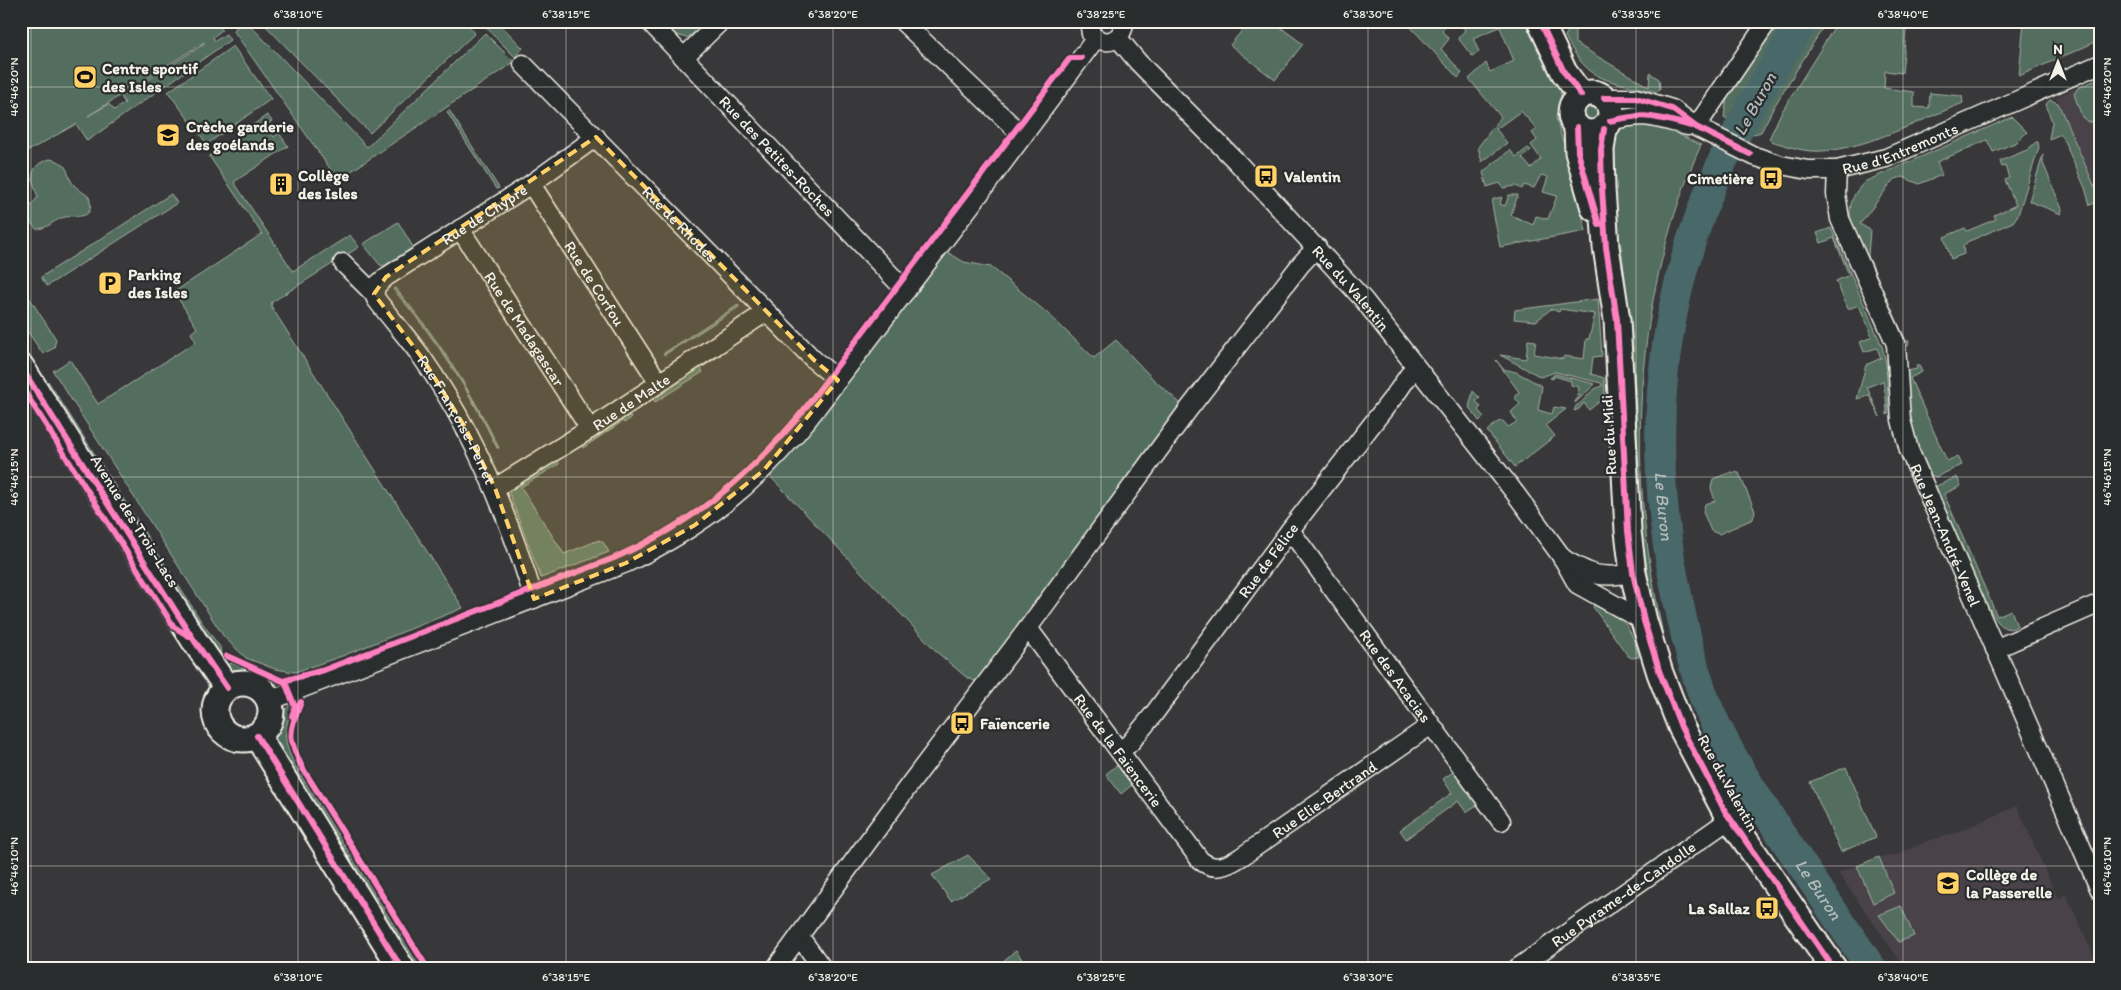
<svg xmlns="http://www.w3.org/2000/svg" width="2121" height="990" viewBox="0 0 2121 990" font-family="Itim,sans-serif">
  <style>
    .built { fill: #484349 }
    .green { fill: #536e5e; stroke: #a4b0a3; fill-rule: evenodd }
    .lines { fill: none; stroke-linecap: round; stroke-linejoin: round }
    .river { stroke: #49676b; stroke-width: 30 }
    .street-casing { stroke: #f4f1e8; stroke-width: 21 }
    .secondary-casing { stroke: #f4f1e8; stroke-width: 29 }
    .street { stroke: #2a2d2e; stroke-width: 18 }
    .secondary { stroke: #2a2d2e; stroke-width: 25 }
    .cycleway-casing { stroke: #2a2d2e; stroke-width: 9 }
    .cycleway { stroke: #ff80c0; stroke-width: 6 }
    .marked { fill: #ffd166; fill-opacity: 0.2; stroke: #ffd166; stroke-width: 4; stroke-dasharray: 10 6; stroke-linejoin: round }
    .ticks { fill: none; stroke: #f4f1e8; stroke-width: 1; stroke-opacity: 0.45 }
    .labels { text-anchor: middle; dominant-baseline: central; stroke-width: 4.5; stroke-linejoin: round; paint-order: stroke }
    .poi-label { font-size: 16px; font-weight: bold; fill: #f4f1e8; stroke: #2a2d2e; text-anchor: start }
    .street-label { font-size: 16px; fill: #f4f1e8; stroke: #2a2d2e }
    .water-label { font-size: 18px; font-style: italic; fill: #b0bab6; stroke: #2a2d2e }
    .neatline { fill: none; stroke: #f4f1e8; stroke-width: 2 }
    .ticks-label { font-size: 12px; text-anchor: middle; fill: #f4f1e8 }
  </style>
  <rect width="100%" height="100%" fill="#38373a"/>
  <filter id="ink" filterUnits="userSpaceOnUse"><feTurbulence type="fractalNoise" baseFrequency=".02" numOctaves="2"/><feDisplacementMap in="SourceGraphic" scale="10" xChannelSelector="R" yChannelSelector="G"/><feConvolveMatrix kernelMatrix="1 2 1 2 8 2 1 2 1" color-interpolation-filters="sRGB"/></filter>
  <g filter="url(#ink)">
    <!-- built -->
    <path class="built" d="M2100,78V199L2056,97Z
      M2017,806L2058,899L2066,894L2100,969H1906L1838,873L1879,857L1895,855L1928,841L1955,833Z"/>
    <!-- green -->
    <path class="green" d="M21,21H217L222,30L213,37L215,41L226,34L230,40L87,141L76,124L21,155ZM204,42V44L121,97L125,103L114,110L109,104L88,116Z
      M246,21L367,147L485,33L514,62L338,180L233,30Z
      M261,21H464L475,33L370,133Z
      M480,21H497L523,48L515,57Z
      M662,21H696L700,28L687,38L676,35Z
      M1250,21H1272L1303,44L1275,80L1230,45Z
      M1405,21H1451L1442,31L1449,39L1441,49L1462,73L1458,78Z
      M1464,21H1524L1550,63L1560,85L1561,96L1556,118L1569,161L1586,231L1500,247L1492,205L1493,199L1502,197L1500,204L1505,206L1509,195H1518L1511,215L1533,225L1536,216L1548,219L1557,196L1543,192L1548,177L1541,175L1534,188L1524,185L1522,189L1516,186L1503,188L1500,183L1487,187L1483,172L1510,150L1516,157L1528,148L1531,150L1522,158L1531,168L1541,159L1531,145L1537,140L1532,133L1537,129L1521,111L1496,129L1507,143L1482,162L1478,147L1501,117L1469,79L1486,63L1490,72L1514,61L1500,27L1473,38L1479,52L1472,56L1458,38L1465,30L1460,25Z
      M1774,21H1797L1735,124L1724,117L1727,96Z
      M1813,21H1827L1775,105L1761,132L1754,134L1746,129Z
      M1838,21H1907L1902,73L1885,71L1884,88L1914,92V107L1929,108L1930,93L1962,96L1963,103C1920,120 1857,154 1811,151C1798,150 1784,145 1771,141L1769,139L1781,113Z
      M2024,21H2100V40L2019,76Z
      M1575,27V43L1649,87L1650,73L1659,79L1660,88L1657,92C1609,80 1589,85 1565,36L1570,28Z
      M233,46L271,99L207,144L168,92Z
      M2100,78V106L2097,107L2093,122H2088L2082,117L2074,94L2078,88Z
      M2050,100L2058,103L2100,199V201L2090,205L2085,188L2061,134L2049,139L2052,122L2046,104Z
      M1583 113a9 9 0 1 1 18 0a9 9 0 1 1-18 0Z
      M449,110L499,188L496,189L494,186L447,112Z
      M267,115L272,121L266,126L274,137L279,133L288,146L234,182L293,271L350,235L359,247L272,302L271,306L463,608L342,656L295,672L275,669L246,658L224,637L53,371L70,360L98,404L196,342L191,333L197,328L174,292L262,234L209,156Z
      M2012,117L2027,132L2017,142L1993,152L1987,140L1937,162L1942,175L1919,184L1903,177L1894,179L1860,224L1870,230L1868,256L1906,341H1909L1908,346H1905L1851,224C1848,206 1852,193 1866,181Z
      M1630,123L1659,125L1701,145C1647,267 1630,402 1646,534C1650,571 1658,609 1665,646L1653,603L1641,534L1633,342L1621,247L1605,176L1615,133L1620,127Z
      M2036,142H2038L2039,147L2018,215L2013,222L1967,242L1963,247L1964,254L1951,259L1944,237L1965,228L1967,231L1996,219L1994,215L2016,205L2005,180L2009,178L2005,166L2002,167L2000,161L2027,150Z
      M2043,155V163L2062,209L2061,214L2029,201Z
      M50,159C73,163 64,177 76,187C80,191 85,193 89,197C96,221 77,215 65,217C54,219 49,229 36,229L27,217L29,208L38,197C31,179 28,165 50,159Z
      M171,194L177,203L47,286L41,277Z
      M398,222L413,247L384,266L380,265L363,244Z
      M1831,228L1882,346L1886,363L1889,414L1887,415L1886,398L1883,381L1867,387L1880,417L1869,395L1857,399L1866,365L1881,358L1877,348L1864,352L1860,342L1872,337L1859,305L1848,309L1836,281L1849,275L1834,238L1821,243L1817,233Z
      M939,247L964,262L991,267L1046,312L1094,358L1116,340L1154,380L1188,410L981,684L966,677L939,654L764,470Z
      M21,285L56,339L54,348L43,354L21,322Z
      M395,288C437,336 471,391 499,448H497C470,391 435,337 393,289Z
      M1598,299L1602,356L1593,357L1591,374L1604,378L1605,397L1589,410L1584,403L1579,409L1574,411L1576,406C1586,401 1589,389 1602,386L1601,383L1555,372L1541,377L1500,355L1526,359L1528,340L1536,341L1534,354L1563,359L1564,356L1584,359L1586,339H1589L1595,314L1560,309L1559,312L1551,309L1536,321L1514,319L1515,310Z
      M738,305L739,307L664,355V353Z
      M720,353L721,355L701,368L703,372L655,402L652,396Z
      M1496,360L1503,369L1516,372L1542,386L1538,410L1552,414L1554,407L1566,409L1546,425L1555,436L1515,467L1487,431L1498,422L1503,421L1508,427L1517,422L1511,412L1520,404L1514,397L1519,392Z
      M1916,365H1919L1922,372L1910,378L1947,461L1958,456L1962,465L1936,477L1928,474C1911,436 1909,412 1907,371L1917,369Z
      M1555,374L1595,384L1575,403L1576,399H1578L1580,396L1577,395L1579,387L1571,385V381L1554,376L1553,379L1550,378Z
      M48,381L203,624L220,647L221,654L217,652L209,642L48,390Z
      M1473,391L1480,398L1476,401L1481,407L1478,410L1484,417L1479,421L1469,407Z
      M648,400L649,402L629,414L631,418L624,423L623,421L583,448L579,443Z
      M575,445L577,448L558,460L559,464L521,487L564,554L599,540L603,542L609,552L541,578L509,493L512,487Z
      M1731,472L1739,473L1755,511L1753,519L1719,534L1711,531L1703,512L1705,504L1715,501L1711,488L1713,479Z
      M1957,477L1961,486L1944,494L1997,616L2011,610L2017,626C2004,635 1995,619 1990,609L1987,610L1934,487Z
      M1594,605C1625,618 1630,625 1639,657L1632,658L1628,656L1593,607Z
      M231,663L280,681L282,683L271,685L255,677L236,672L228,665Z
      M290,705L292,708C282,735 284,744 297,769L421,969H413L278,747C272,729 275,718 290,705Z
      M1117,765L1132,785L1121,794L1106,774Z
      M1846,767L1876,837L1841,852L1810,782Z
      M1457,769L1482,802L1466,812L1458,801L1406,839L1400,830L1452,793L1443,779Z
      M968,855L991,879L951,901L932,875Z
      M1879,857L1894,893L1873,903L1857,866Z
      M1901,906L1914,936L1899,942L1879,915Z
      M1016,950L1028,969H994Z"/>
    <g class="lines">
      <!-- river -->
      <path class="river" id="s1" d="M1803,21C1774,67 1746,112 1723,160C1661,293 1646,432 1673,575C1681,617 1693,672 1709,710C1731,760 1761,804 1791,849C1818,889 1845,929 1872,969"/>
      <!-- street casing -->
      <g class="street-casing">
        <g id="street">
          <path id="s2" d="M649,21L906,291"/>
          <path d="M902,21L1023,136"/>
          <path d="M1089,21L1091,34C1105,48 1124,41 1124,21"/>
          <path id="s3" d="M1118,38L1138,62L1236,161L1363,299L1515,493L1562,557L1577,584L1644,621"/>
          <path d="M684,57L721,21"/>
          <path id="s4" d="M523,64L814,360L838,380"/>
          <path id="s5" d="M1604,98H1636L1672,109L1696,127L1754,156L1781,165L1808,170H1837L1886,158L2100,64"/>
          <path d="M1610,121C1646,112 1653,117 1688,126"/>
          <path d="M1696,127L1768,21"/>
          <path id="s6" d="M1837,170L1836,194L1840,219L1896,344L1901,420L1909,450L2100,890"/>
          <path id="s7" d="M531,184L659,383"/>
          <path id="s8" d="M460,229L590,429"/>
          <path id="s9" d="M343,263L374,294L376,299C391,319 408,338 423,359C474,432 508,514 534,599"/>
          <path id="s10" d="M374,294L377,285L386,277L531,184L596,137"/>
          <path id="s11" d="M495,488L590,429L766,312"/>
          <path id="s12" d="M1290,530L1501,821"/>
          <path d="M1562,558C1591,575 1599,579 1633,573"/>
          <path id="s13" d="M1028,628L1200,860C1214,872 1227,866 1241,857L1431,725"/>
          <path d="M1995,649L2100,603"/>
          <path d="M269,701L626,563C703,527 755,485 808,419L987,184L1096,38"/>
          <path id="s14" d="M1120,751L1130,743L1153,715L1290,530L1398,391L1415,366"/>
          <path d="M799,936L823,969"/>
          <path d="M775,969L907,788L1028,628L1188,410L1301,264L1317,247"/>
          <path id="s15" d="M1516,969L1730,819"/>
        </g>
      </g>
      <!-- secondary casing -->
      <g class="secondary-casing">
        <path id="secondary" d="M1540,21L1564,72L1581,95
          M1571 113a20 20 0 1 1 40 0a20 20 0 1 1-40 0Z
          M1577,127L1578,152L1594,208
          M1604,129L1601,150L1602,189L1606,247L1617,320L1628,531L1633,573L1644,621L1660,673L1681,727L1725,811L1834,969
          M21,367L194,640L227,688
          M215 711a28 28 0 1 1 56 0a28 28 0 1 1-56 0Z
          M257,736L402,969"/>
      </g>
      <!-- street -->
      <use href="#street" class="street"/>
      <!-- secondary -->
      <use href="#secondary" class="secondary"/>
      <!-- cycleway casing -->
      <g class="cycleway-casing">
        <path id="cycleway" d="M1540,21L1564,72L1581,95
          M1604,98H1636L1672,109L1696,127L1750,154
          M1610,121C1647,112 1656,117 1691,126
          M1577,127L1578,152L1599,225
          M1604,129L1601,150L1602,189L1606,247L1617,320L1628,531L1633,573L1644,621L1660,673L1681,727L1725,811L1834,969
          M21,367L194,640L227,688
          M21,386L174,627L189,636
          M227,656L285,682L295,707L292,716
          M283,681L324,670L614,558C693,523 748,478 803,411L1070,58H1081
          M301,702C289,733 287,736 302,767L428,969
          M257,736L402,969"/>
      </g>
      <!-- cycleway -->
      <use href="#cycleway" class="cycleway"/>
    </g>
  </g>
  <!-- marked area -->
  <path class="marked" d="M596,137L814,360L838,380L764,470L695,525L626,563L534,599L495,488L465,427L423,359L374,294L386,277Z"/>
  <!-- ticks -->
  <path class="ticks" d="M31,21V969M298,21V969M566,21V969M833,21V969M1101,21V969M1368,21V969M1636,21V969M1903,21V969M21,87H2100M21,477H2100M21,866H2100"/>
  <!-- icons -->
  <defs>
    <g id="stadium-square" transform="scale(1.25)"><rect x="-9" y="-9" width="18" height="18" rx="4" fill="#ffd166" stroke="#2a2d2e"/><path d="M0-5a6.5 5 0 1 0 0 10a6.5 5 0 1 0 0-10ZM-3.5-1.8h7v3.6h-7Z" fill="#111"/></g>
    <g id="school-square" transform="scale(1.25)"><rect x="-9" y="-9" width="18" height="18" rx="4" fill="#ffd166" stroke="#2a2d2e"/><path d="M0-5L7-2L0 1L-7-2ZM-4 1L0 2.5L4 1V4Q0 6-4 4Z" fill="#111"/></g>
    <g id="bus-square" transform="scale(1.25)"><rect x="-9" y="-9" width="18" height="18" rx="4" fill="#ffd166" stroke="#2a2d2e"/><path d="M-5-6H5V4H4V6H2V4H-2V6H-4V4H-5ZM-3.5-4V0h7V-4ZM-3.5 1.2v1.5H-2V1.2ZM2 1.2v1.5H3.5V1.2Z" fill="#111"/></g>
    <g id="building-square" transform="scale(1.25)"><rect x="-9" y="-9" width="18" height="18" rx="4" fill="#ffd166" stroke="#2a2d2e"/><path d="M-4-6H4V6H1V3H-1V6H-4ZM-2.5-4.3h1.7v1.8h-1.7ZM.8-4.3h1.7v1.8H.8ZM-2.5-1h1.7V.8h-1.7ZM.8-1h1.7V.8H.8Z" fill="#111"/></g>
    <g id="parking-square" transform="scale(1.25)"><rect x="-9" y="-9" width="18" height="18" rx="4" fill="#ffd166" stroke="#2a2d2e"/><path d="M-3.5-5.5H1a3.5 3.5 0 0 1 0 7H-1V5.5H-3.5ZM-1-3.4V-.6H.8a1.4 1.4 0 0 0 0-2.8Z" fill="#111"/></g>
  </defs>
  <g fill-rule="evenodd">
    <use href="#stadium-square" x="85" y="77"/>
    <use href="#school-square" x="168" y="135"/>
    <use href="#bus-square" x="1266" y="176"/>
    <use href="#bus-square" x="1771" y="178"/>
    <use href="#building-square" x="281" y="184"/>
    <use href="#parking-square" x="110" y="283"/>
    <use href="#bus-square" x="962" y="723"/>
    <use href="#school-square" x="1948" y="883"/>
    <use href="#bus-square" x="1767" y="908"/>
  </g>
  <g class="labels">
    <!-- poi labels -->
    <g class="poi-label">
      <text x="102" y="68">Centre sportif<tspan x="102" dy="18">des Isles</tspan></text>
      <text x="186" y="126">Crèche garderie<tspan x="186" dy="18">des goélands</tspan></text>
      <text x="298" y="175">Collège<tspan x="298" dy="18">des Isles</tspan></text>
      <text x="1284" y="176">Valentin</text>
      <text x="1754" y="178" text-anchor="end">Cimetière</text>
      <text x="128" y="274">Parking<tspan x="128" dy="18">des Isles</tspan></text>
      <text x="980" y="723">Faïencerie</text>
      <text x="1966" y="874">Collège de<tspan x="1966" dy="18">la Passerelle</tspan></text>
      <text x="1750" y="908" text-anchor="end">La Sallaz</text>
    </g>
    <!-- street labels -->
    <g class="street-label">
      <text stroke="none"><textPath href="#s5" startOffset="316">Rue d'Entremonts</textPath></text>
      <text stroke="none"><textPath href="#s2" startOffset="186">Rue des Petites-Roches</textPath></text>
      <text stroke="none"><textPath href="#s10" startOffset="138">Rue de Chypre</textPath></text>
      <text stroke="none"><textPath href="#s4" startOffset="224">Rue de Rhodes</textPath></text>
      <text stroke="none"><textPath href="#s7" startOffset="118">Rue de Corfou</textPath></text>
      <text stroke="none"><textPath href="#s3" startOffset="342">Rue du Valentin</textPath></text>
      <text stroke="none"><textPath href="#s8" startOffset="119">Rue de Madagascar</textPath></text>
      <text stroke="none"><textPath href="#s11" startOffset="161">Rue de Malte</textPath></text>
      <text stroke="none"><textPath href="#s9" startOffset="195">Rue Françoise-Perret</textPath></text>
      <text transform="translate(1609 435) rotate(-93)">Rue du Midi</text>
      <text transform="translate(135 521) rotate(58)">Avenue des Trois-Lacs</text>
      <text stroke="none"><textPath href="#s6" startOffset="386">Rue Jean-André-Venel</textPath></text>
      <text stroke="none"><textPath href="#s14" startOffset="242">Rue de Félice</textPath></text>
      <text stroke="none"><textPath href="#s12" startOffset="180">Rue des Acacias</textPath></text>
      <text stroke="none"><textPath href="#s13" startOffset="152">Rue de la Faïencerie</textPath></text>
      <text transform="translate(1728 783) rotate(61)">Rue du Valentin</text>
      <text stroke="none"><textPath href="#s13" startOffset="435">Rue Elie-Bertrand</textPath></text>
      <text stroke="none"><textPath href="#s15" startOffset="131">Rue Pyrame-de-Candolle</textPath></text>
    </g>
    <!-- water labels -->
    <g class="water-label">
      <text transform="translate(1755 104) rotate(-61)">Le Buron</text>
      <text stroke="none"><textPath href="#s1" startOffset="516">Le Buron</textPath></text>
      <text stroke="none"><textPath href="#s1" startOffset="936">Le Buron</textPath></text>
    </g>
  </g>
  <!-- margin -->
  <rect width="2121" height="990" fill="none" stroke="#2a2d2e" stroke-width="55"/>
  <!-- north arrow -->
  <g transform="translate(2058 62)" stroke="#2a2d2e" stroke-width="4" paint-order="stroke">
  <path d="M0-4L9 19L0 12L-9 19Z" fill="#f4f1e8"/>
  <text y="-8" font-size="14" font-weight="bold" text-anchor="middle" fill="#f4f1e8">N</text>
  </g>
  <rect x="28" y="28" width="2066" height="934" class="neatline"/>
  <g class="ticks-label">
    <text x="298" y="18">6°38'10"E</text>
    <text x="566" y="18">6°38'15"E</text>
    <text x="833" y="18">6°38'20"E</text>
    <text x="1101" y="18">6°38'25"E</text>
    <text x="1368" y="18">6°38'30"E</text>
    <text x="1636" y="18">6°38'35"E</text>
    <text x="1903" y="18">6°38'40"E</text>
    <text transform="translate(14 87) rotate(-90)" y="4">46°46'20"N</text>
    <text transform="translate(2107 87) rotate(-90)" y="4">46°46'20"N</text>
    <text transform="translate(14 477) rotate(-90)" y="4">46°46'15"N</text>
    <text transform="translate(2107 477) rotate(-90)" y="4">46°46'15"N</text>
    <text transform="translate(14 866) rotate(-90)" y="4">46°46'10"N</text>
    <text transform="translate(2107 866) rotate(-90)" y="4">46°46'10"N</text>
    <text x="298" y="981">6°38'10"E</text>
    <text x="566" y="981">6°38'15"E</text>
    <text x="833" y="981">6°38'20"E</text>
    <text x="1101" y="981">6°38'25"E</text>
    <text x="1368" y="981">6°38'30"E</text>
    <text x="1636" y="981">6°38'35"E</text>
    <text x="1903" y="981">6°38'40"E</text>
  </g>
</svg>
